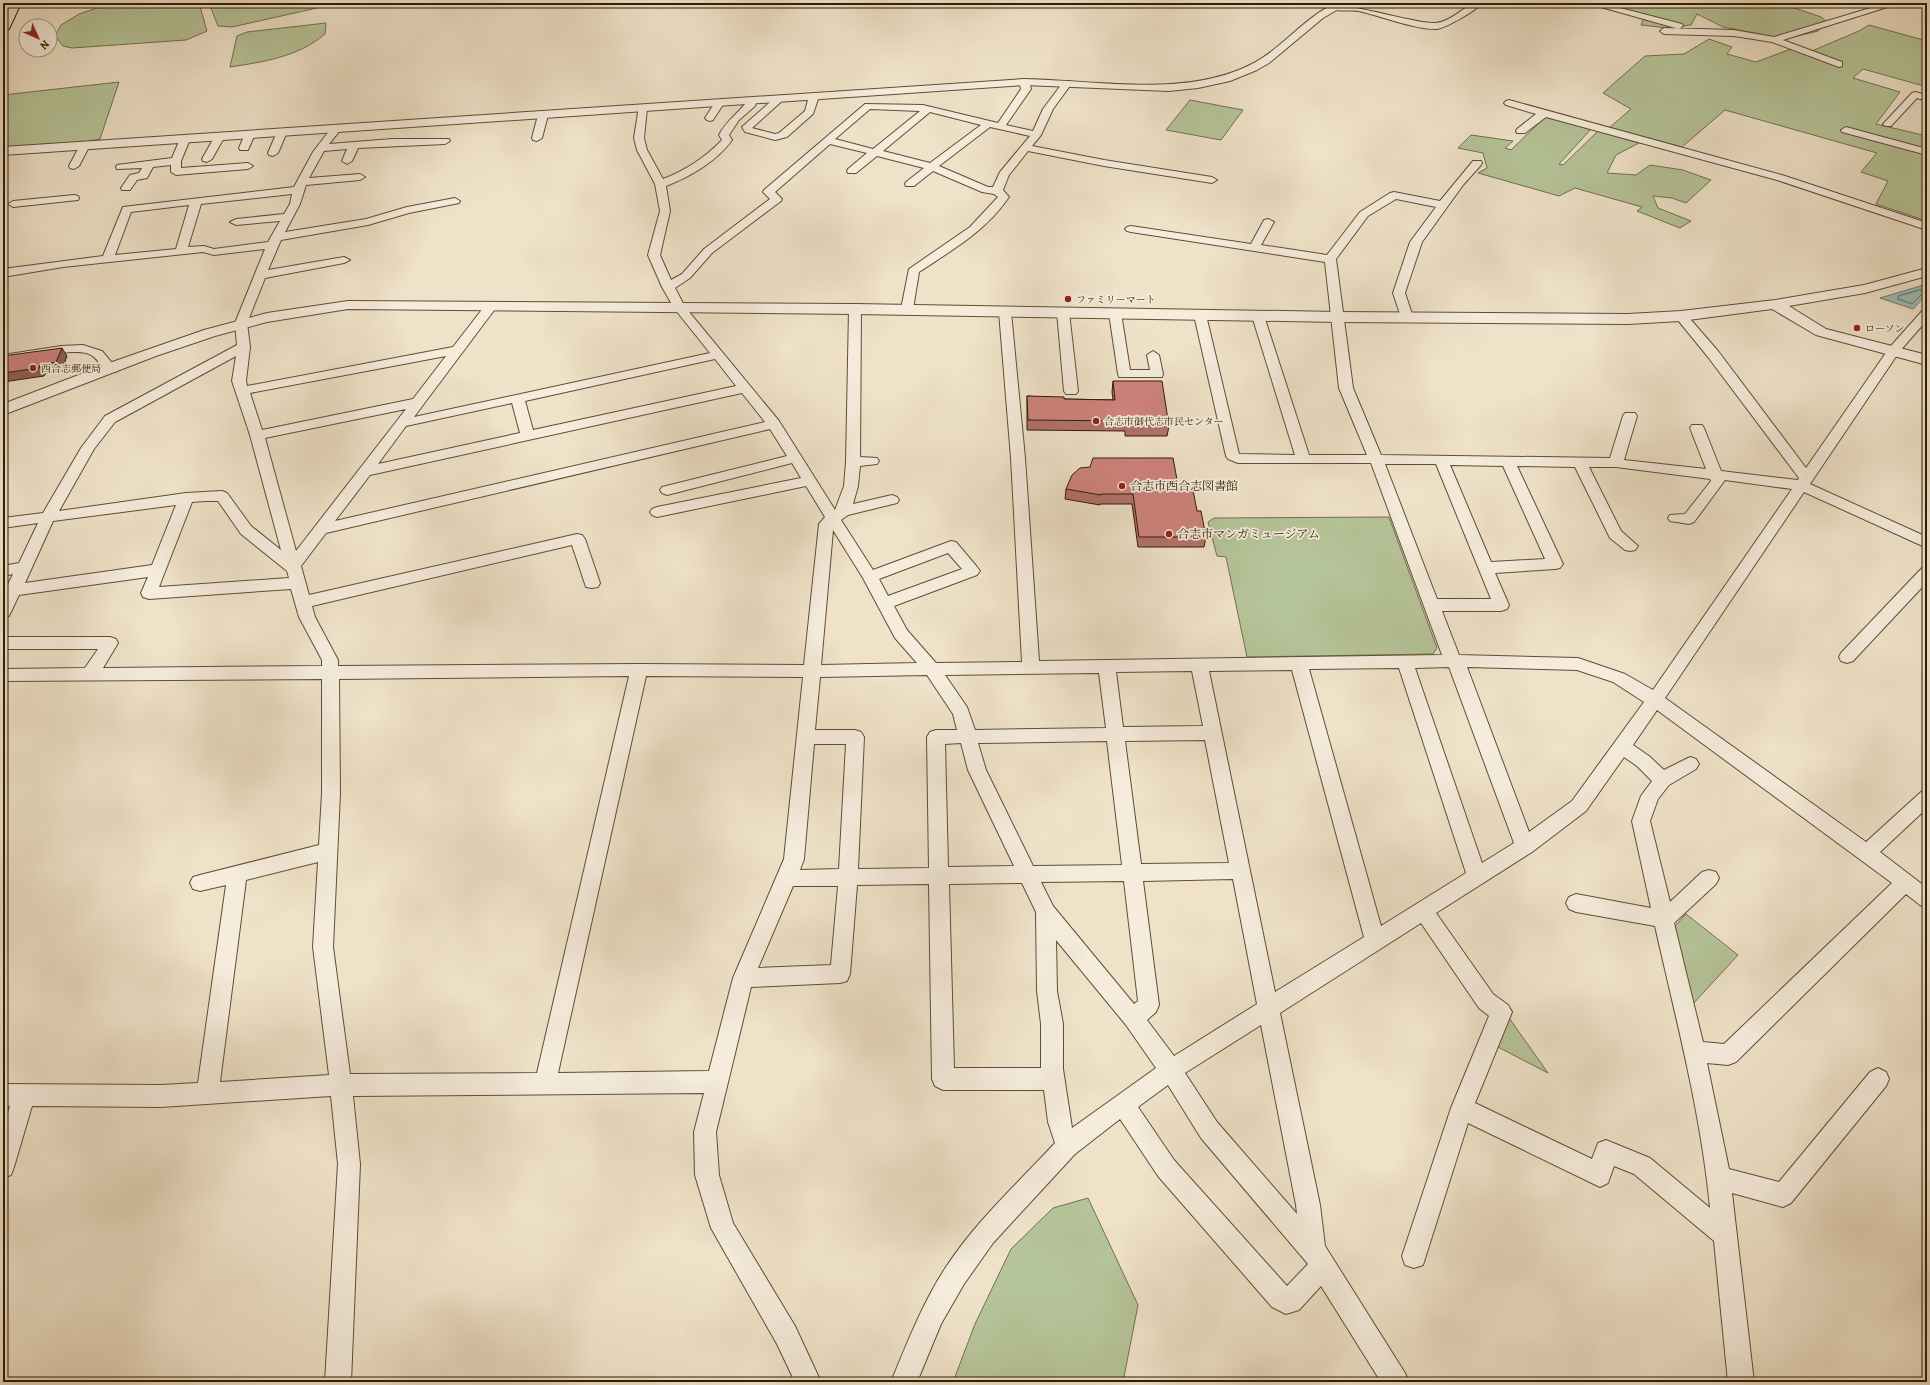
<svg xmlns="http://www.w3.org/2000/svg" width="1930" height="1385" viewBox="0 0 1930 1385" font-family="Alegreya,'Noto Serif JP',serif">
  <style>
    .green { fill: #b6c499; stroke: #72704e }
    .water { fill: #9abdb8; stroke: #6f7d70 }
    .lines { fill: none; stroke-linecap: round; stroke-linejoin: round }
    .shore { stroke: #646c5e; stroke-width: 1 }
    .minor-casing { stroke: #5f4e34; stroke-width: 2 }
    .tertiary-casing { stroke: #5f4e34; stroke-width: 2 }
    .trunk-casing { stroke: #2f1c03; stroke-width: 2 }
    .minor { fill: #f5ecdc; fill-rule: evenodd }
    .tertiary { fill: #f5ecdc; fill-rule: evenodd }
    .trunk { fill: #efe2c9; fill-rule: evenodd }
    .wall { fill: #b2716c; stroke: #2f1c03 }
    .shaded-wall { fill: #915c58; stroke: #2f1c03 }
    .building { fill: #cf837d; stroke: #2f1c03 }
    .poi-dot { fill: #8f2418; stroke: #f5ecdc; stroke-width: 1.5 }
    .labels { text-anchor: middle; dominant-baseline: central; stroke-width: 3.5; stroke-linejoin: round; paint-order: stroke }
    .far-poi-label { font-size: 10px; fill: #2f1c03; stroke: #f5ecdc; text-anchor: start }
    .poi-label { font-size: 12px; fill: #2f1c03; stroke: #f5ecdc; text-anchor: start }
  </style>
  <rect width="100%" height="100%" fill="#efe2c9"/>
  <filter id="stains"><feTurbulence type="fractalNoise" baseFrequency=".005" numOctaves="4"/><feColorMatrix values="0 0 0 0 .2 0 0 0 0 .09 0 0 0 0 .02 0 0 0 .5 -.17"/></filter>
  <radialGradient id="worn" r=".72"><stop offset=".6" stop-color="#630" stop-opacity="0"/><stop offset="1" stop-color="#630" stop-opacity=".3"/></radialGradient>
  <!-- green -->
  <path class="green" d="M112,3H199L207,31L186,40L72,48L63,46L55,36L61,25L79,14Z
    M209,3H329L326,6L232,27L218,26Z
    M1584,3H1780L1821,17L1827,22L1818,31L1785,39L1723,27L1697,14L1691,25L1667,28L1641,25L1644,17L1637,14L1610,10Z
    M326,23L325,34C298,57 263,62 230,67L237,36L247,32Z
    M1869,25L1927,41V91L1922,89L1924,86L1863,69L1853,78L1900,92L1876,124L1927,136V221L1876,204L1888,181L1861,172L1877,153L1725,110L1682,147L1609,128L1631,109L1603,93L1645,56L1684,54L1709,39L1732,47L1727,54L1756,62L1791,49L1807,53L1859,31Z
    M119,82L100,139L85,142L3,147V95Z
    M1190,100L1243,110L1221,140L1166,130Z
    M1546,116L1592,128L1559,164L1563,165L1598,131L1639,143L1616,155L1607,173L1636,175L1650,165L1683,170L1711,180L1686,203L1672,198L1653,196L1658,208L1691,221L1680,228L1637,211L1642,207L1575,188L1559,196L1478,173L1487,168L1483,153L1458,148L1471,135L1513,141L1505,148L1511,150Z
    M1389,517L1437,648L1433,654L1247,657L1226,557L1217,556L1208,522L1214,518Z
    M1686,914L1738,955L1692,1005L1675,926Z
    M1507,1015L1548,1073L1494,1045Z
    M1088,1198L1138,1305L1123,1382H953L975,1324L1011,1249L1053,1208Z"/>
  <!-- water -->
  <path class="water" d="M1927,284V294L1913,309L1880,298Z"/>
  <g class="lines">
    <!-- shore -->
    <path class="shore" d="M1921,290L1923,293L1912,304L1898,299L1899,296Z"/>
    <!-- minor casing -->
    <g class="minor-casing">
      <path id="minor" d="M1472,3H1482C1475,11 1448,27 1437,29C1417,30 1380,16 1359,11C1351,9 1336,13 1330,7C1342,0 1414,24 1435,23C1447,23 1462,10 1472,3Z
        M1587,3H1601L1682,24L1683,26L1679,29Z
        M1887,3H1900L1783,40L1842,62V66L1839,67L1772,42L1734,36L1664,34L1660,31L1664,28L1734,30L1774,37Z
        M1024,79L1029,82L1031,89L1006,125L1033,131L1043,109L1064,81H1070L1072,83L1053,109L1041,135L1032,146L1104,160L1212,177L1217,180L1212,183L1104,166L1028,151L1009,175L1003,190L1009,197C986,231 952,250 919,272L913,309L907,313L901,309L909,269L970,227L998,197L994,194L982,192L933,171L914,186H906L905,184L906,182L924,168L877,156L856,173H848L847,171L848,169L867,153L830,144L775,192L782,199L781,201L712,253L690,278L675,288L685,307L779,421L835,510L844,486L846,462L849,309L851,306H859L861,309L860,457L877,458L879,461L877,464L860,466L858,486L853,504L892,495L897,497L899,500L897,503L848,515L841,520L873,570L951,541L956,542L977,567L980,571L977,575L894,606L907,630L936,663L1022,662L1011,458L999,312L1005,308L1011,312L1025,458L1039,661L1442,655L1371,463H1238L1228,459L1226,456L1194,315L1200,311L1206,315L1239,454L1295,455L1252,316L1258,312L1264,316L1309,455H1367L1339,388L1325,262L1131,232L1127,231L1125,229L1127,227L1131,226L1251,244L1264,220L1268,219L1274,222L1261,245L1327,255L1360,212L1390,193L1394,192L1440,201L1473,161H1481L1482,163L1481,165L1463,185L1422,242L1405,293L1413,317L1411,320H1403L1401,317L1393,293L1410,242L1436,207L1396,199L1368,216L1336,259L1353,388L1381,455L1610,458L1623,416L1625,413H1635L1637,416L1624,460L1706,469L1690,428L1692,425H1702L1704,428L1721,471L1798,480L1799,478L1708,357L1677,319L1675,316L1677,313H1685L1718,351L1806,468L1890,347L1923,310L1927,309V320L1899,352L1810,484L1927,537V548L1804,492L1665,698L1866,842L1921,792L1927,790V808L1880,852L1927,888V908L1920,905L1906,894L1736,1062L1728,1065L1707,1063L1729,1169L1779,1182L1870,1072L1878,1068L1886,1072L1889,1079L1886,1086L1791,1203L1783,1207L1732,1193L1754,1382H1728L1714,1241L1634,1174L1614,1166L1608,1183L1600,1187L1468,1123L1423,1265L1414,1268L1405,1265L1402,1256L1451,1108L1489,1016L1479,1008L1421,923L1280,1013L1320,1205L1325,1246L1405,1373L1409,1382H1381L1321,1286L1299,1310L1286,1314L1272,1307L1158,1176L1120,1119L1075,1154L993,1243L964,1284L941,1324L917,1382H891C907,1343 923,1302 946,1267C976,1221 1018,1183 1055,1143L1048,1122L1044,1090H943L935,1086L932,1079L929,884L857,885L850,974L847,981L840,983L751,987L716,1132L719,1175L733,1223L795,1326L821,1382H795L777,1344L711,1228L695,1175L694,1132L704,1093L353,1096L360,1164L351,1382H325L338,1164L331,1096L161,1107L32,1106L14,1167L11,1175L3,1178V1128L10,1106H3V1084L161,1085L198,1083L226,885L200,891L193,889L190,883L193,877L200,875L319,845L322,793V679L3,681V669L85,668L98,649H3V637H110L116,639L118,643L103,668L322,666V660L299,617L291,589L149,599L143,597L141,593L148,577L19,595L9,616L3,618V595L13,574L3,576V566L19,563L38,523L3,528V518L43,513L81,448L105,416L237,345L235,323L265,249L214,255L203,252L63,267L3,277V269L103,256L123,207L294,187L313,152L333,126H341L342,128L329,144L392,139H449L450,141L445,144L358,148L352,161L347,164L342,161L347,149L324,151L309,178L360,174L365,177L360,180L306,185L300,204L285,232L366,219L407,207L455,198L460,201L459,203L409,213L368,225L281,240L268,270L344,257L350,260L344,263L265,278L247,323L250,347L246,381L247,386L453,347L487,303H495L497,306L495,309L414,417L710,353L674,308L662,287L648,255L660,211L655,184L637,150L634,138L639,106H645L647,108L644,138L647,150L663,179C684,171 706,157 722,140L719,135C727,119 742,111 749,98H755L757,100L755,106L739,120L729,135L732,140C717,161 690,177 666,186L670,211L660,255L671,280L682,274L704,249L770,199L763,192L764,190L865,104L923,105L998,123L1021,89L1019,82ZM870,109L920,111L873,149L835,139ZM930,112L981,125L930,163L883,151ZM990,127L1030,136L1000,172L993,187H988L939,166ZM292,194L290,204L284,214L236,219L230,222L236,225L280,221L268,242L214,249L204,246L188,247L201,204ZM189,205L176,249L115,255L131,212ZM236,356L232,381L250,435L281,550L251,526L227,493L222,491L186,493L59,511L94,449L115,422ZM446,356L413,399L262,430L250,393ZM715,359L736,386L533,430L525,401ZM742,393L765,422L335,521L370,475ZM512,403L520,433L378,464L406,426ZM406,409L296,551L265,438ZM770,429L787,456L662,487L660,490L662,493L667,495L792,463L801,478L657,507L652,509L650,512L652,515L657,517L806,486L825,517L819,524L804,665L639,664L338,666V660L315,617L312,606L572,545L586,587L592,588L598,587L600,583L585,539L582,535L577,534L309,595L301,566L326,533ZM1385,464H1436L1491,599H1437ZM1450,465L1503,466L1545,559L1491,562ZM1517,466L1575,467L1610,538L1625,550L1630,551L1635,550L1638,546L1621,531L1589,467H1616L1710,479L1711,481L1685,514L1670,515L1668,518L1670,521L1689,524L1694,522L1725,480L1792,489L1653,690L1625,674L1578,658L1459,655L1442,611H1501L1507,609L1509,605L1495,573L1555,569L1560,568L1563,564ZM205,501H218L241,534L287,571L289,578L159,587L192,502ZM176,505L152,565L25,583L53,521ZM833,530L863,578L895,638L917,663L821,665ZM948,553L962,569L888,596L879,579ZM1449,667L1514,843L1482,863L1415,668ZM1467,667L1577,670L1613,682L1644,702L1572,801L1529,832ZM1399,668L1466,873L1381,926L1309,669ZM1292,670L1364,937L1275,992L1209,671ZM1192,671L1203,726L1123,727L1116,672ZM1099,673L1106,728L975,730L967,707L945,675ZM927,675L953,714L957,730H936L930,732L927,737L929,868L858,869L864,737L861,732L855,730H815L820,677ZM629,676L537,1073L350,1074L333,947L340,793L339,679ZM646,676L803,677L784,859L733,978L709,1071L558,1073ZM1657,710L1892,883L1724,1044L1703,1042L1674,923L1716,884L1719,878L1716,872L1709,870L1702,872L1670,902L1650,821L1658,799L1669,785L1696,769L1699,764L1696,759L1690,757L1664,770L1649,756L1633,745ZM1205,740L1229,863L1141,864L1125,741ZM1107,741L1122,865L1033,866L986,770L978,743ZM961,743L968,770L1014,866L948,867L945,744ZM814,744H846L839,869L800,870L804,859ZM1624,757L1637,766L1652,781L1641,796L1632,821L1651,908L1576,894L1569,897L1566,903L1569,909L1576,912L1655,926C1676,1019 1701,1113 1710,1208L1650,1158L1606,1140L1598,1143L1592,1159L1475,1103L1512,1012L1508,1005L1493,994L1436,913L1532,852L1586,811ZM318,862L313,947L329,1075L220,1082L246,880ZM1233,879L1257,1004L1174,1056L1147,1020L1156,1012L1159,1005L1143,881ZM1124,881L1138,1001L1134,1004L1053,906L1041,882ZM1022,883L1036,912L1037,991L1041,1024V1068H954L949,884ZM793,886H838L831,965L758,968ZM1056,940L1126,1025L1156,1068L1072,1128L1063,1069V1024L1057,991ZM1261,1025L1296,1205L1297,1214L1217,1122L1185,1073ZM1168,1085L1201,1138L1308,1264L1287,1286L1174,1160L1138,1107Z
        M1915,92L1927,95V101L1917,98L1891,126H1885L1883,124L1885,122L1912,93Z
        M814,93L819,96L813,114L787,137L775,140L745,132L742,127L777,96H783V100L752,128L775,134L779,133L805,111L809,96Z
        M719,100L724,103L713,120L710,121L707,120L705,118L716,101Z
        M1509,100L1785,176L1927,223V230L1777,180L1546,117L1525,133H1517L1516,131L1517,129L1536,114L1506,105L1504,103L1506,101Z
        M543,112L548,115L542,138L537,141L533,140L532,138L538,115Z
        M1846,127L1927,149V155L1842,132L1841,130Z
        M282,129L287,132L278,153L273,156L269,155L268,153L277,132Z
        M250,131L255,134L248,150H240L239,148L245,134Z
        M220,133L225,136L212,159L207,162L203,161L202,159L216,134Z
        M185,136L190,139L181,161V168L248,163L253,166L248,169L176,175L171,172V165L153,167L147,178L137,180L130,190H122L121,188L130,175L139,173L142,168L117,169L116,167L117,165L172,158L180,139Z
        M85,142L90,145L79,166L74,169L70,168L69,166L80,145Z
        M74,195L78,196L79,198L78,200L13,207L8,204L13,201Z
        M1063,308L1069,312L1078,391L1076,394H1066L1064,391L1057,312Z
        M1115,309L1121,313L1130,370H1150L1147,355L1153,351L1159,355L1163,374L1162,377H1119L1118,374L1109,313Z
        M83,345L102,351L117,369L116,372H106C101,366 97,357 89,354C73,347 22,360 3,363V355L61,346Z
        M1927,567V582L1853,661L1847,663L1841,661L1839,657L1841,653L1922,568Z"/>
    </g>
    <!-- tertiary casing -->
    <g class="tertiary-casing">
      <path id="tertiary" d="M1336,3H1349L1323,18L1269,63L1257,70L1230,81L1198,88L1169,91L1024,85L3,155V147L1024,79C1095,80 1184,98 1250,65C1282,49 1303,18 1336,3Z
        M1927,268V276L1865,293L1789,306L1826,329L1927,355V365L1816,335L1772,309L1681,321L1628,324L1338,322L855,314L348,309L267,322L215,336L156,356L3,415V404L115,361L204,330L267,313L348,301L855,304L1338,312L1628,314L1681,311L1775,300L1864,285Z"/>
    </g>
    <!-- trunk casing -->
    <g class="trunk-casing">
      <path id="trunk" d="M11,3H21L9,29L3,32V18Z"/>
    </g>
    <!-- minor -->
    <use href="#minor" class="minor"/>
    <!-- tertiary -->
    <use href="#tertiary" class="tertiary"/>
    <!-- trunk -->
    <use href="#trunk" class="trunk"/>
  </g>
  <!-- wall -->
  <path class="wall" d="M1113,381L1169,426L1167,436H1125V431L1027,430V396L1064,399L1113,400L1112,392Z
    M1178,485L1197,511L1206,537L1204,547H1138L1132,504H1100V505L1065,499L1066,489Z"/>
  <!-- shaded-wall -->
  <path class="shaded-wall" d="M62,348L67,356L62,370L46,373L44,376L3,382V373L40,365Z"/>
  <!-- building -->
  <path class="building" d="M62,348L56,362L40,365L39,368L3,373V356Z
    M1113,381H1162L1169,426L1127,425L1126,421L1028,420L1027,396L1064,397V399L1115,400Z
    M1093,458H1173L1178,485H1192L1197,511H1201L1206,537H1139L1133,494H1101V495L1066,489L1072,475L1080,468L1090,467Z"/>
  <!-- markers -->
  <g class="poi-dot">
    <circle cx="1068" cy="299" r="4"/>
    <circle cx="1857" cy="328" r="4"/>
    <circle cx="33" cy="368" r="4"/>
    <circle cx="1096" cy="421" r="4"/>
    <circle cx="1122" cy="486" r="4"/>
    <circle cx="1169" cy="534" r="4"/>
  </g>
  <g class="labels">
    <!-- far-poi labels -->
    <g class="far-poi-label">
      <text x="1076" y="299">ファミリーマート</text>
      <text x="1865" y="328">ローソン</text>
      <text x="41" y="368">西合志郵便局</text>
      <text x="1104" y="421">合志市御代志市民センター</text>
    </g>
    <!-- poi labels -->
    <g class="poi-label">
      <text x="1130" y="486">合志市西合志図書館</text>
      <text x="1177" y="534">合志市マンガミュージアム</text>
    </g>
  </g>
  <!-- margin -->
  <rect width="1930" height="1385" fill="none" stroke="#efe2c9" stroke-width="16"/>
  <rect x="4" y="4" width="1922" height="1377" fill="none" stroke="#2f1c03" stroke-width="2"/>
  <rect x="8" y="8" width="1914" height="1369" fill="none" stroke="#2f1c03"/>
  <!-- north arrow -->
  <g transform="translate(38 38) rotate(135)"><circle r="19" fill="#f5ecdc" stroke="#a69985"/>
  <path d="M0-3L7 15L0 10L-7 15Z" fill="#8f2418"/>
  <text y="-6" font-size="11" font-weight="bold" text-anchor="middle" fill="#2f1c03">N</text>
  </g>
  <rect width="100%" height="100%" filter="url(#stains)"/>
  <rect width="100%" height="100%" fill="url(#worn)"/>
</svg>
